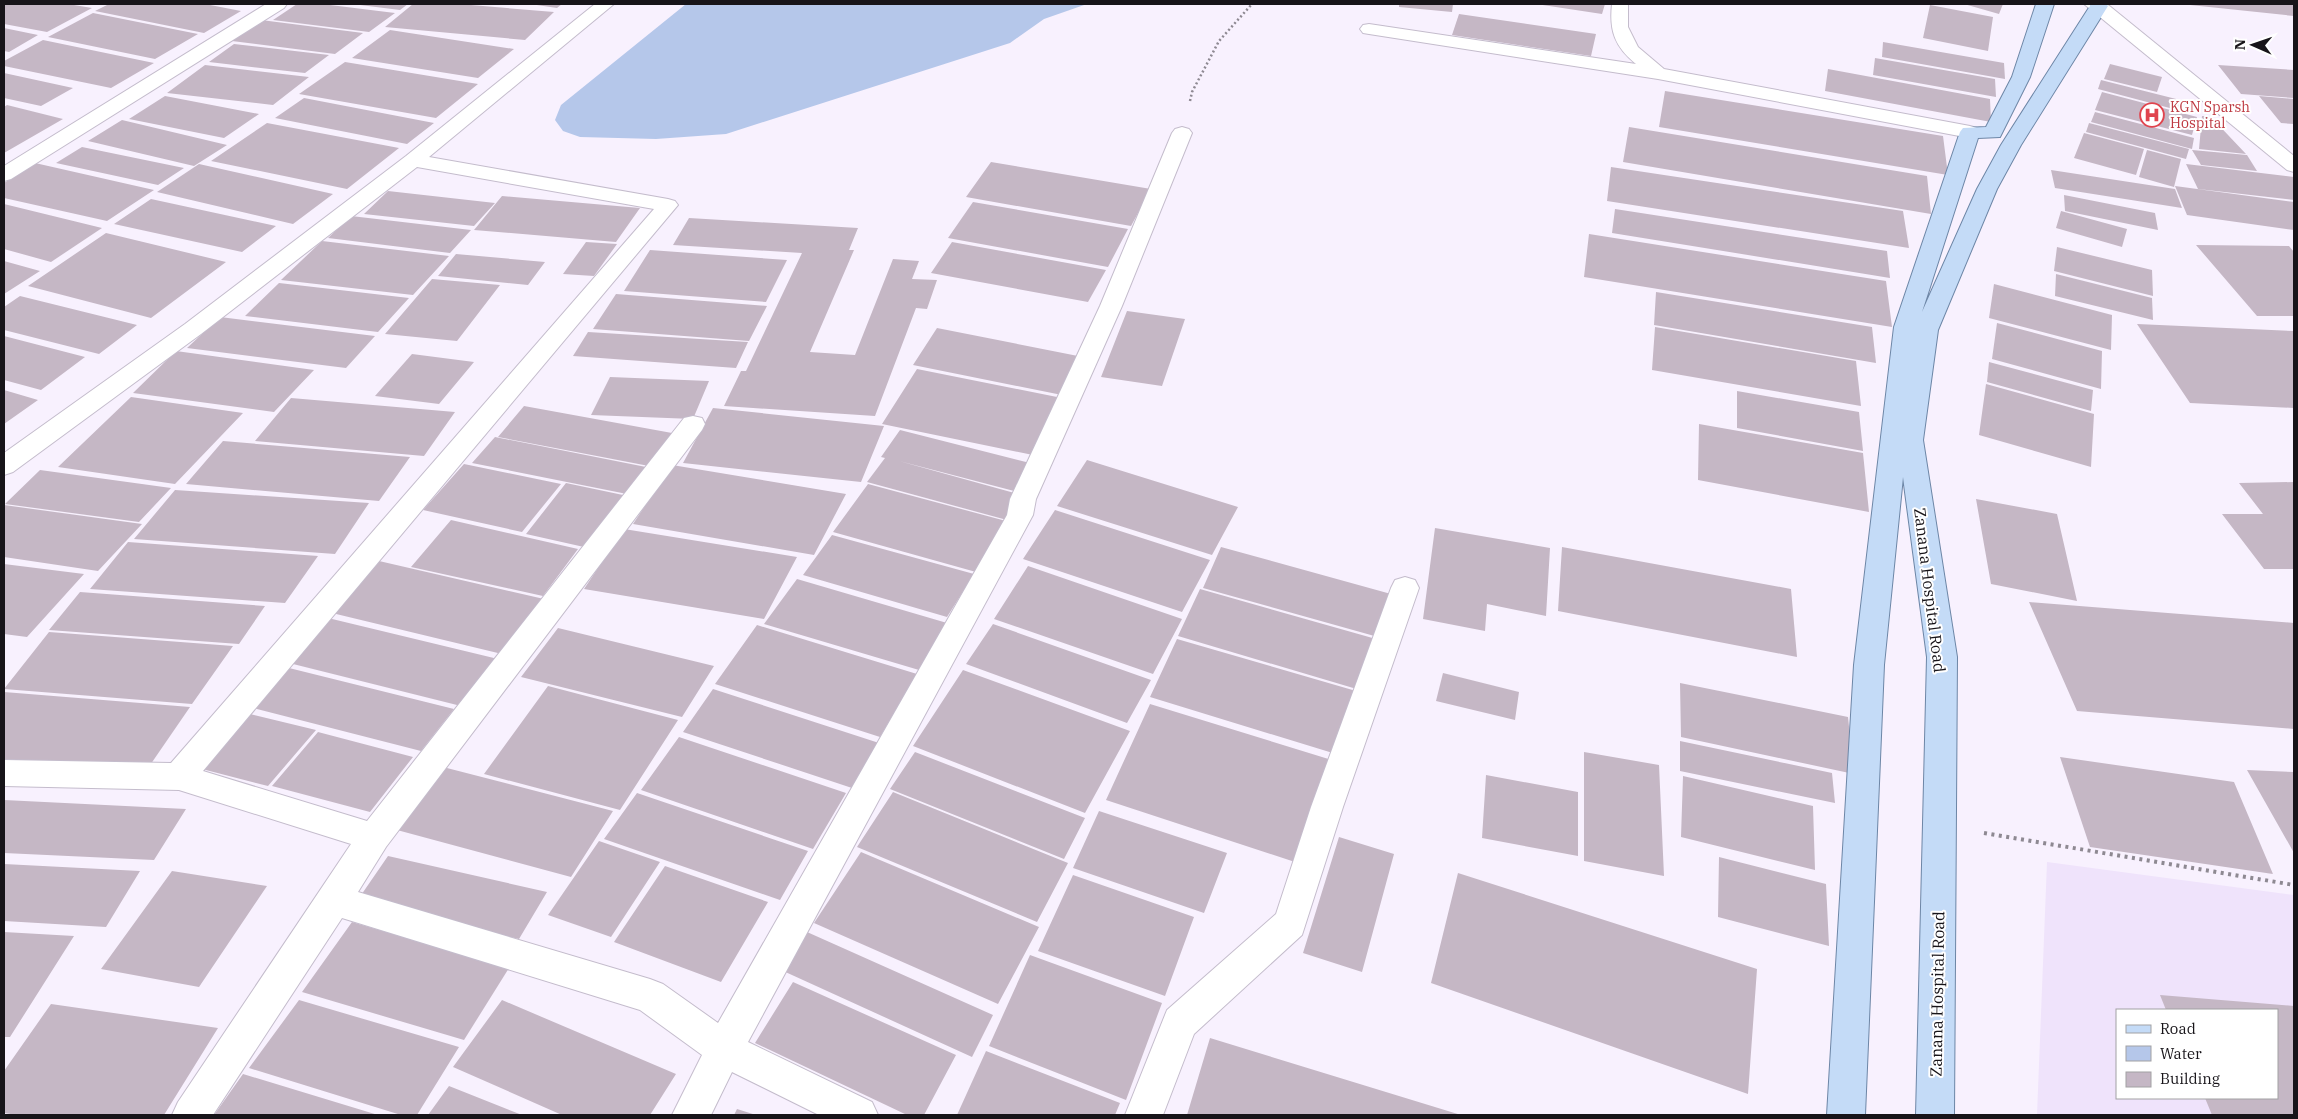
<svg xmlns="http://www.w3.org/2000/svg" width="2298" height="1119" viewBox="0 0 2298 1119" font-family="'IBM Plex Serif',serif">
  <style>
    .built { fill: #efe3fb; fill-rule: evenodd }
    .water { fill: #b5c7ea }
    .building { fill: #c5b7c5 }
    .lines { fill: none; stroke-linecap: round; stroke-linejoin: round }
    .minor-casing { stroke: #c4bccc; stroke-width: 2 }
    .secondary-casing { stroke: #c4bccc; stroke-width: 2 }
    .primary-casing { stroke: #6d86a6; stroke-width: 2 }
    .path-far1 { stroke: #8e8992; stroke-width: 2.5; stroke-dasharray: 2 2.5; stroke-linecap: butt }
    .path { stroke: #8e8992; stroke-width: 4; stroke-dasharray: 3 4.5; stroke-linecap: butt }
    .minor { fill: #fff; fill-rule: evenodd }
    .secondary { fill: #fff; fill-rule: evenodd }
    .primary { fill: #c4dbf7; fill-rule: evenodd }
    .labels { text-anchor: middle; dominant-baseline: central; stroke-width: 4; stroke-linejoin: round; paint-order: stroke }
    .far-health-label { font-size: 14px; fill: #be3a42; stroke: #fff; text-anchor: start }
    .street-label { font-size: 16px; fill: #171419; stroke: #fff }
  </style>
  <rect width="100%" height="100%" fill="#f8f1fe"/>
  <!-- built -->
  <path class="built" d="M2047,862L2294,895V1115H2037ZM2117,1010H2277V1098H2117Z"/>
  <!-- water -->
  <path class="water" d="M686,4H1087L1044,19L1010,43L726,134L656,139L580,137L563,131L555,120L561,105Z"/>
  <!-- building -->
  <path class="building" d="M4,4H68L92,8L47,32L4,24Z
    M109,4H205L241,11L204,33L95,11Z
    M297,4H322L395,13L369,32L273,20Z
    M352,4H408L400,10Z
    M413,4H459L554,12L525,40L385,27Z
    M530,4H562L557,8Z
    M1399,4H1453L1452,12L1399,7Z
    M1536,4H1605L1602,14Z
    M1964,4H2003L1999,14Z
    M2190,4H2294V16L2190,5Z
    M1930,5L1993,17L1988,51L1923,38Z
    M93,13L198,34L155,59L48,37Z
    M1459,14L1596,34L1591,56L1452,35Z
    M261,20L363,33L335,54L232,41Z
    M4,28L38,35L9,52L4,51Z
    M390,30L514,49L478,78L352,58Z
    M43,40L154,63L111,88L4,66V61Z
    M1883,42L2004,63L2005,79L1882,57Z
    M234,44L329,55L305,73L209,62Z
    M1875,58L1995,79L1996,97L1873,75Z
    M345,62L478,84L436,118L299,94Z
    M2110,64L2162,77L2157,92L2104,79Z
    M205,65L309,77L273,105L167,93Z
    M2218,65L2294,70V98L2241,94Z
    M1828,69L1990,99L1991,122L1825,91Z
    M4,73L73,88L41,106L4,98Z
    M2101,80L2184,101L2181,111L2098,89Z
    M1665,91L1943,136L1948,175L1659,127Z
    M2102,92L2197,117L2192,135L2095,110Z
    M165,96L259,114L224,138L129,119Z
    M2259,96L2294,99V124L2281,123Z
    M304,98L434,123L407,144L275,118Z
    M7,105L63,119L4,153V107Z
    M2095,112L2194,138L2192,149L2091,122Z
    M2202,116L2211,117L2246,154L2199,149Z
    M122,120L227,145L194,166L88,141Z
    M267,123L399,148L347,189L211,161Z
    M2089,123L2189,149L2186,159L2086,132Z
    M1629,127L1927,176L1931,214L1623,162Z
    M2084,133L2144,149L2136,175L2074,158Z
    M82,147L184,168L158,185L56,163Z
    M2147,150L2181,159L2174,187L2139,177Z
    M2192,150L2247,155L2257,171L2201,165Z
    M991,162L1151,189L1131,226L966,197Z
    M35,163L154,190L107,221L4,198V183Z
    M199,164L333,194L293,224L157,192Z
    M2186,164L2294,177V200L2198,189Z
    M1611,167L1903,211L1909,248L1607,201Z
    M2051,170L2175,189L2182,208L2055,188Z
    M2175,186L2294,202V230L2187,215Z
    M388,191L495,203L474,226L364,214Z
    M2064,195L2155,213L2158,230L2065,211Z
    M502,196L640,208L616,242L474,230Z
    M151,199L276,226L242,252L114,224Z
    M973,202L1128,229L1108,267L948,238Z
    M4,204L102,228L51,262L4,249Z
    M1615,209L1887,251L1890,278L1612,233Z
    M2061,211L2127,229L2122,247L2056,228Z
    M351,216L471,230L450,253L328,238Z
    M689,218L858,228L849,250H854L810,352L855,355L893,259L919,261L912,279L937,280L927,309L916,308L875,416L724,406L741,371H746L802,253L673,245Z
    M106,233L226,262L151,318L28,286Z
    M1589,234L1886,281L1892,327L1584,277Z
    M322,241L449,256L413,295L281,280Z
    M586,242L617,244L594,276L563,274Z
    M952,242L1106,270L1088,302L931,273Z
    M2196,245L2289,246L2294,252V316H2257Z
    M2057,247L2152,270L2153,296L2054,271Z
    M650,250L787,260L766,302L624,291Z
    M456,254L545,262L528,285L438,276Z
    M4,261L40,271L4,294Z
    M2056,274L2152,298L2153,320L2055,296Z
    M432,279L500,285L457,341L385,334Z
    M279,283L409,298L378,332L245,316Z
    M1994,284L2112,315L2111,350L1989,318Z
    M1656,292L1872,327L1876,363L1654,325Z
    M616,294L767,306L749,341L593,329Z
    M20,296L137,325L99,354L4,330V307Z
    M1127,311L1185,319L1162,386L1101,377Z
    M220,317L375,336L346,368L187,348Z
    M1997,323L2102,351L2101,389L1992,359Z
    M2137,324L2294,331V408L2190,403Z
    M1655,327L1856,361L1861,406L1652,370Z
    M937,328L1083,357L1062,395L913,365Z
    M588,332L748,342L736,368L573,356Z
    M4,336L85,357L41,390L4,380Z
    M176,351L314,370L274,412L133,393Z
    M412,354L474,362L439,404L375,396Z
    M1989,362L2093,390L2091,411L1987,382Z
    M917,369L1062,398L1033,455L882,424Z
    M610,377L709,381L693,419L591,415Z
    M1986,384L2094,414L2091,467L1979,435Z
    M4,390L38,400L4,424Z
    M1737,391L1859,412L1863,451L1737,428Z
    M131,397L243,413L175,484L58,467Z
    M291,398L455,412L424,456L255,441Z
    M524,406L672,433L649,466L498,437Z
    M713,408L884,426L861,482L683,463Z
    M1699,424L1863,453L1869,512L1698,480Z
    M900,430L1034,464L1018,492L899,461L1022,495L1007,520L867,482L885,458L881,457Z
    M495,437L646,467L627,494L472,463Z
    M223,441L410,457L379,501L186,484Z
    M1087,460L1238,507L1212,555L1057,506Z
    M464,464L561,484L522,532L423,510Z
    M672,465L846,494L814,555L633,524Z
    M40,470L171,488L139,522L5,504Z
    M2294,482V569H2264L2222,514H2263L2239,483Z
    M566,483L623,495L584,547L526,534Z
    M868,484L1006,521L976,572L833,532Z
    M175,490L369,503L335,554L134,539Z
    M1976,499L2057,514L2077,601L1991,584Z
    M4,505L142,524L98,571L4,557Z
    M1055,510L1210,560L1182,612L1023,559Z
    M451,520L578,549L543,596L411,567Z
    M1435,528L1550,548L1546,616L1487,604L1485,631L1423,619Z
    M624,529L797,557L764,619L584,589Z
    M832,535L974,574L947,617L803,575Z
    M128,542L318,556L285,603L90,589Z
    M1221,547L1391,594L1378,637L1203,588Z
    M1562,547L1791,589L1797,657L1558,611Z
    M379,561L544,599L502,654L332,613Z
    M4,564L84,574L27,637L4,634Z
    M1028,566L1182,619L1153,674L994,619Z
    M797,579L947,623L919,670L764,624Z
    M1200,589L1376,639L1360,690L1178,636Z
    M80,592L265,606L239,644L49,630Z
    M2029,602L2294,623V729L2077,711Z
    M328,618L498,659L461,706L289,663Z
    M993,624L1151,680L1127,723L966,664Z
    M757,625L917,674L880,737L715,684Z
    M558,628L714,666L682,717L521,677Z
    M49,632L233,646L192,704L4,689Z
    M1177,639L1356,691L1336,754L1150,697Z
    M285,667L454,709L421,751L249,707Z
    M963,670L1130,731L1085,813L913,746Z
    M1443,673L1519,692L1515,720L1436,701Z
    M1680,683L1848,717L1854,774L1681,737Z
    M548,686L678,720L620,810L484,774Z
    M713,689L879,743L852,788L683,732Z
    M4,692L190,707L146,771L4,759Z
    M1150,704L1335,761L1301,864L1106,800Z
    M250,714L316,730L268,786L202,769Z
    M318,732L413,757L370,812L272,786Z
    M679,737L846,793L813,849L641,790Z
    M1680,741L1832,773L1835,803L1680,771Z
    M915,752L1085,818L1064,859L890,789Z
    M1584,752L1659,765L1664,876L1584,861Z
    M2060,757L2234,782L2273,874L2090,847Z
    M443,767L613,811L571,877L397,830Z
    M2247,770L2294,772V853Z
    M1486,775L1578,792V856L1482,838Z
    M1683,776L1813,806L1815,870L1681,837Z
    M893,792L1068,863L1037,922L857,847Z
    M637,793L808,851L780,900L604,839Z
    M4,800L186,809L154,860L4,853Z
    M1099,811L1227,853L1204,913L1073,868Z
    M1339,837L1394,854L1362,972L1303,953Z
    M599,841L660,862L611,937L548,915Z
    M861,852L1039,927L998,1004L814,923Z
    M388,856L547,892L519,939L357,901Z
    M1719,857L1826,884L1829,946L1718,917Z
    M4,864L140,871L106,927L4,921Z
    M665,866L768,902L721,982L614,942Z
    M172,871L267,886L199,987L101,969Z
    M1458,873L1757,969L1748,1094L1431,983Z
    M1073,875L1194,917L1165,996L1038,951Z
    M352,922L509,968L464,1040L302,992Z
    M4,932L74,936L10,1037H4Z
    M807,932L993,1015L972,1057L781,970Z
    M1030,955L1162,1003L1126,1100L989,1046Z
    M793,982L956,1055L924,1115H907L755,1043Z
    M2160,995L2294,1006V1115H2212L2205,1098H2277V1010H2166Z
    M299,1000L459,1047L417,1115H401L249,1068Z
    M502,1000L676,1074L650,1115H562L453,1067Z
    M51,1004L218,1028L164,1115H17L4,1113V1071Z
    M1210,1038L1461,1115H1187Z
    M986,1051L1120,1103L1115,1115H957Z
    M243,1074L378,1115H214Z
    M449,1086L522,1115H428Z
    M737,1109L756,1115H734Z"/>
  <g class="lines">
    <!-- minor casing -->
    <g class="minor-casing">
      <path id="minor" d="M266,4H287L284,8L11,179L4,181V166Z
        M595,4H614L429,157L668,199L675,201L678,205L203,771L367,821L684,418L693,416L702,418L705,424L702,430L386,847L358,892L650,979L663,984L718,1023L1007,515L1010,499L1100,306L1172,133L1175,129L1182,127L1189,129L1192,133L1122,306L1036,499L1033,515L748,1042L872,1102L878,1115H819L732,1072L711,1115H672L702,1055L640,1010L342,918L213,1115H172L178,1102L351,844L179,790L4,786V760L171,763L654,209L417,167L201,334L13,472L4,475V453L185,324L406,156Z
        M1612,4H1628V27L1638,47L1664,69L1970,126L1977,128L1980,132L1977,136L1970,138L1658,79L1369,34L1363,33L1360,29L1363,25L1369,24L1636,64C1615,47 1609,31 1612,4Z
        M1405,577L1415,580L1419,588L1343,807L1302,935L1194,1034L1163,1115H1125L1167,1010L1276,914L1311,807L1391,588L1395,580Z"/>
    </g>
    <!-- secondary casing -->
    <g class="secondary-casing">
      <path id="secondary" d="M2084,4H2107L2294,156V172L2287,170Z"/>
    </g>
    <!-- primary casing -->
    <g class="primary-casing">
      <path id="primary" d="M2036,4H2054L2030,77L2000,137L1978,138L1922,312L1977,189L2001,145L2090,6V4H2106L2108,6L2021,145L1997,189L1938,330L1923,440L1957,657L1954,1115H1916L1927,657L1903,477L1884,665L1865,1115H1827L1854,665L1894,327L1960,132L1963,128L1986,127L2012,77Z"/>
    </g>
    <!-- path-far1 -->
    <path class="path-far1" d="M1190,101L1192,92L1219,41L1252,4"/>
    <!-- path -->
    <path class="path" d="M1984,833L2294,885"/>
    <!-- minor -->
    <use href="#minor" class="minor"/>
    <!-- secondary -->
    <use href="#secondary" class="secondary"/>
    <!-- primary -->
    <use href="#primary" class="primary"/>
  </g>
  <!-- icons -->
  <defs>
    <g id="hospital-ring" transform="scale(1.25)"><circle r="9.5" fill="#fff" stroke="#e0444e" stroke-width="1.5"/><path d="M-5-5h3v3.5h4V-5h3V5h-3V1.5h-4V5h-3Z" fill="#e0444e"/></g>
  </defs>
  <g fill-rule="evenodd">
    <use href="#hospital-ring" x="2152" y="115"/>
  </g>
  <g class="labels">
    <!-- far-health labels -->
    <g class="far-health-label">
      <text x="2170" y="107">KGN Sparsh<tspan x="2170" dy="16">Hospital</tspan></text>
    </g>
    <!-- street labels -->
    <g class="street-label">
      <text transform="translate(1930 590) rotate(83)">Zanana Hospital Road</text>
      <text transform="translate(1937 994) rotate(-89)">Zanana Hospital Road</text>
    </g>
  </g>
  <!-- border -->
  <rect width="2298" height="1119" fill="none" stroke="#171419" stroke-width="10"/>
  <!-- legend -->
  <rect x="2116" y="1009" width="162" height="90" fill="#ffffff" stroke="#a2a1a3"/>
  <rect x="2126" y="1025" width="25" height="8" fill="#c4dbf7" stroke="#a2a1a3"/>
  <text x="2160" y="1034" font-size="15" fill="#171419">Road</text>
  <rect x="2126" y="1046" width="25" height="15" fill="#b5c7ea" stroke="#a2a1a3"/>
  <text x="2160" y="1059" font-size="15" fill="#171419">Water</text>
  <rect x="2126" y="1072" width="25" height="15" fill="#c5b7c5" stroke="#a2a1a3"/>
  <text x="2160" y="1084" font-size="15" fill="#171419">Building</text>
  <!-- north arrow -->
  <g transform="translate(2253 45) rotate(272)" stroke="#ffffff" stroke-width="4" paint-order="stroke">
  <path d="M0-4L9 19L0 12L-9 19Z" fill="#171419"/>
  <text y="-8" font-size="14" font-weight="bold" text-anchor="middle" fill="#171419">N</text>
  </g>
</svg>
